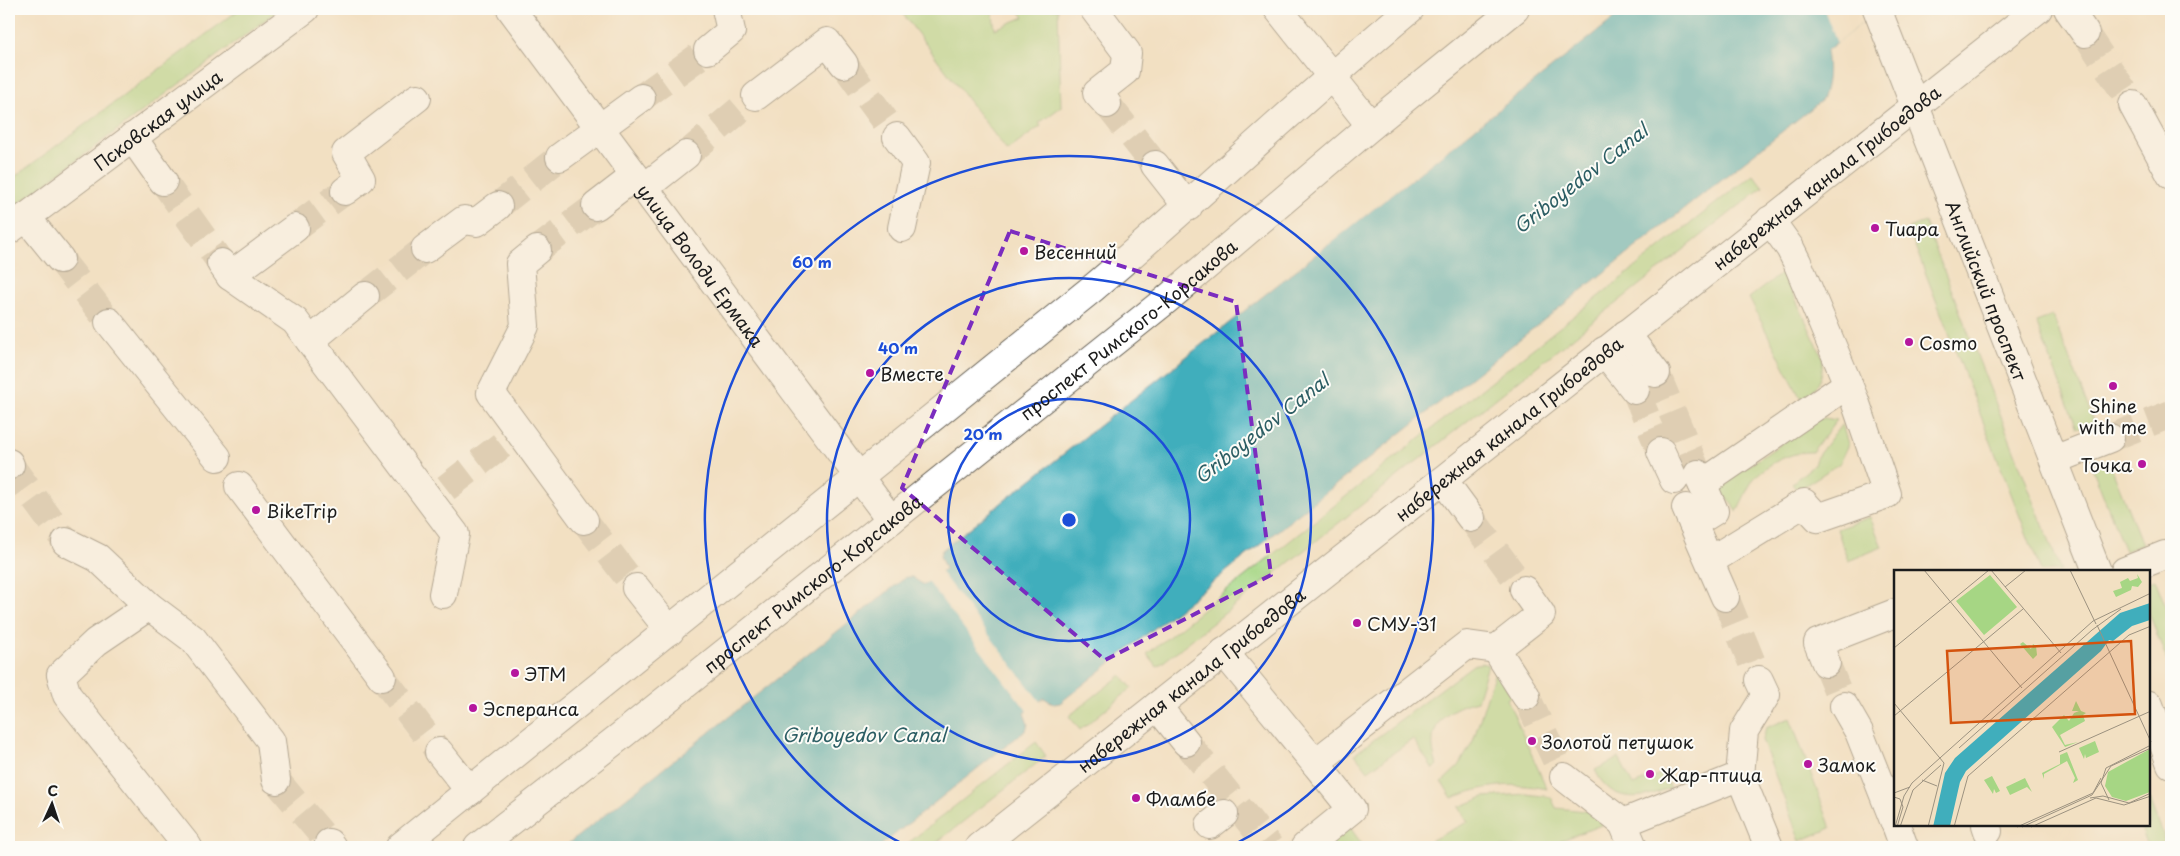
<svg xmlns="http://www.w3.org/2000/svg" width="2180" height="856" viewBox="0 0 2180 856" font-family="'Playpen Sans',sans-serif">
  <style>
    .green { fill: #a6d684; stroke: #617950 }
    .water { fill: #40aebc; stroke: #2e656c }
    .pier { fill: #f2e0c2 }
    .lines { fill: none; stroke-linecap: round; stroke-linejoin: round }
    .minor-tunnel { stroke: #c7b9a1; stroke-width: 28; stroke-dasharray: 28 14; stroke-linecap: butt }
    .minor-casing { stroke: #676156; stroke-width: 30 }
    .major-casing { stroke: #676156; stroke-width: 30 }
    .minor { stroke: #fff; stroke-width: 28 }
    .major { stroke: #fff; stroke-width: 28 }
    .marked { fill: none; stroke: #7b2cbf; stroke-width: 4; stroke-dasharray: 10 6; stroke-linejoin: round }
    .ring { fill: none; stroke: #1d4ed8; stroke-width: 2.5 }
    .poi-dot { fill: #b5179e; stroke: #fdfcf7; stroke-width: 2 }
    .labels { text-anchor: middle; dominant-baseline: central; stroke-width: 4; stroke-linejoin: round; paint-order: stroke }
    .street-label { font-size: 18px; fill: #1c1c1c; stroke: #fdfcf7 }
    .poi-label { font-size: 18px; fill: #1c1c1c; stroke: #fdfcf7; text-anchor: start }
    .water-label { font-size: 19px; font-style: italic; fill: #2c5e64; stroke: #fdfcf7 }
    .inset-road { fill: none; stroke: #9c9280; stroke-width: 1 }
    .view { fill: #d4530e; fill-opacity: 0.15; stroke: #d4530e; stroke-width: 2.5 }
    .inset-edge { fill: none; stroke: #1c1c1c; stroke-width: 2.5 }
    .centre { fill: #1d4ed8; stroke: #fdfcf7; stroke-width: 2.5 }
    .ring-label { font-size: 15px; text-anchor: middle; font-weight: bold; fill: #1d4ed8; stroke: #fdfcf7; stroke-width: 4; stroke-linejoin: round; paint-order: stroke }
  </style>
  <rect width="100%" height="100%" fill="#fdfcf7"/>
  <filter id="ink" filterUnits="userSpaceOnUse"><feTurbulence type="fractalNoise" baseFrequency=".02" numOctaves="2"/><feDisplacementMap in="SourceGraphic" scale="10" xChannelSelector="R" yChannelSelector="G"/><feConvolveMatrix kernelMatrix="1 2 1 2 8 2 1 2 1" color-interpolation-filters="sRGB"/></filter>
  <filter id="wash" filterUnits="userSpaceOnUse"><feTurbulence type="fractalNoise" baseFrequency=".0096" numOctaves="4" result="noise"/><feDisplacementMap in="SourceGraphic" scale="20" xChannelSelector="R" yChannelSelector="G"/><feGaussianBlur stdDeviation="1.12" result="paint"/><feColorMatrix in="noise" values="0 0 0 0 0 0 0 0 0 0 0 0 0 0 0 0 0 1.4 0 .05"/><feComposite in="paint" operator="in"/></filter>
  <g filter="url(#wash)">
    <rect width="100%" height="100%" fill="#f2e0c2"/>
    <!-- green -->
    <path class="green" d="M240,9H280L11,209L9,206V181Z
      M899,9H992L995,29L1024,17L1017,9H1058L1061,107L1039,123L1041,126L1007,151Z
      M1753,174L1763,187L1157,667L1147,654Z
      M1925,222L2061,571H2041L1908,228Z
      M1783,272L1822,356C1824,380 1818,385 1802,401L1749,298Z
      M2053,316L2094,422L2077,428L2036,322Z
      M1824,418L1837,420L1812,452C1793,451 1765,464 1753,480C1747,489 1742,502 1737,511L1722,492L1725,482L1816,420Z
      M1842,424L1848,444L1840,463L1798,490L1792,483L1814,465L1816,458Z
      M2109,461L2142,544L2125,551L2092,467Z
      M1870,517L1882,547L1848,561L1837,529Z
      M2155,579L2171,620V671L2149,613V582Z
      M1481,663L1488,665L1477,701C1442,709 1424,729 1437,765L1433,769L1413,739L1368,771L1355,754L1473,665Z
      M1496,669L1511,696L1507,699L1547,789C1511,782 1487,785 1452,798L1442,782L1459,766L1473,741Z
      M1121,675L1132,688L1080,730L1069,716Z
      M1790,718L1831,828L1800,841L1762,740L1766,728Z
      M1036,742L1046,756L931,847H903Z
      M1619,758L1633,785L1663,773L1670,788C1640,800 1611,804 1595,770Z
      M1526,794L1551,797L1556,808L1596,812L1609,822L1560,841L1563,847H1418L1468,822L1459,807L1484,797Z
      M2149,797L2166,842L2151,847H2148L2140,825H2149Z
      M1349,826L1364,847H1323Z"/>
    <!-- water -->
    <path class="water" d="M1626,9H1880L1826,51C1829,70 1828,83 1822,100L1060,703L1054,704L1044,698L1024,713L1028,724L1026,730L879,847H564L906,577H912L924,585L945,569L940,556L942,550Z"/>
    <!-- pier -->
    <path class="pier" d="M1824,9H1880L1837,43Z
      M1474,126L1475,128L1328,245L1326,243Z
      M939,570L1041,703L1029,713L927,580Z"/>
  </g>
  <g filter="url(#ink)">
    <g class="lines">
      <!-- minor-tunnel -->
      <path class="minor-tunnel" d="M2085,33L2133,105
        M844,64L897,137
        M641,98L708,50
        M1107,104L1155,165
        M686,155L756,96
        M163,181L221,263
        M498,206L560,157
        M295,228L345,191
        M537,250L596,206
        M60,259L109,322
        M365,296L425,249
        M1656,373L1698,474
        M1635,390L1661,452
        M2110,438L2171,414
        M10,465L66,542
        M446,488L506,442
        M1471,518L1524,590
        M584,520L636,588
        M1725,597L1759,680
        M1826,663L1844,706
        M382,677L439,752
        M1526,696L1564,777
        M1186,742L1270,847
        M276,780L329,843"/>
      <!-- minor casing -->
      <g class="minor-casing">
        <g id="minor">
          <path id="s1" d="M511,9L891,520"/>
          <path d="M1094,9L1127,53L1125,71L1097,93L1107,104"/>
          <path d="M1278,9L1371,126"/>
          <path id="s2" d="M1877,9L2097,571"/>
          <path d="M2068,9L2085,33"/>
          <path d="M708,50L731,31L726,9"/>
          <path d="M756,96L827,42L844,64"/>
          <path d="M2133,105L2171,175"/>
          <path d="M132,137L163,181"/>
          <path d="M897,137L916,163L902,228"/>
          <path d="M560,157L641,98"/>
          <path d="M1155,165L1188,207"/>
          <path d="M644,188L686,155"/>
          <path d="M345,191L361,179L346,153L417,98"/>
          <path d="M596,206L635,176"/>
          <path d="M26,217L60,259"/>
          <path id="s3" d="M9,230L305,9"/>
          <path d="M425,249L464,220L477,222L498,206"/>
          <path d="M537,250L520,264L525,326L491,393L584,520"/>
          <path d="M221,263L230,276L295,321L455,534L443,594"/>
          <path d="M230,276L295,228"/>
          <path d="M109,322L217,457"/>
          <path d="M1626,334L1656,373"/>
          <path d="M310,341L365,296"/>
          <path d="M1604,351L1635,390"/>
          <path d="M1661,452L1674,480"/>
          <path d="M2054,460L2110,438"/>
          <path d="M9,463L10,465"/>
          <path d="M1443,480L1471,518"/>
          <path d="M1702,484L1848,384"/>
          <path d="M239,486L382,677"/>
          <path d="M1686,508L1725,597"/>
          <path d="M1693,524L1714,511L1698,474"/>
          <path d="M66,542L98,558L149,606L193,639L271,741L276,780"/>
          <path d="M1710,561L1804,503L1818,518L1887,494L1855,401L1797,262L1790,248L1770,220"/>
          <path d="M2125,571L2165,555"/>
          <path d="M636,588L670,631"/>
          <path d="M149,606L96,642L61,675L67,695L188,847"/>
          <path d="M1496,649L1526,696"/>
          <path d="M1224,652L1315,763L1467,645L1496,649L1541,614L1524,590"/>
          <path d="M1826,663L1818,643L1895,613"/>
          <path d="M2149,705L2171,764"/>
          <path d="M1157,706L1186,742"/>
          <path d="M1844,706L1859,732L1895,823"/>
          <path d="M439,752L470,791"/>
          <path d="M1740,776L1744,731L1766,695L1759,680"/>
          <path d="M1564,777L1623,823"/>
          <path d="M1210,825L1224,814"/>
          <path d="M1896,825L1904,847"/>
          <path d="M1986,825L1988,831"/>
          <path d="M329,843L332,847"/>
          <path id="s4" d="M979,847L2038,9"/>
          <path d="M1305,847L1352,809L1315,763"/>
          <path d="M1633,847L1623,823L1740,776L1769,847"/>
        </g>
      </g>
      <!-- major casing -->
      <g class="major-casing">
        <g id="major">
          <path d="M400,847L1093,288C1200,197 1302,99 1410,9"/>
          <path id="s5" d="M478,847L622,735L1166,300L1371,126L1515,9"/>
        </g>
      </g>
      <!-- minor -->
      <use href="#minor" class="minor"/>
      <!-- major -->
      <use href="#major" class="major"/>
    </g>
  </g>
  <!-- marked area -->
  <path d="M0 0H2180V856H0ZM1010,231L1236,302L1271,575L1105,660L902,488Z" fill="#f2e0c2" fill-opacity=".55" fill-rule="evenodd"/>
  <path class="marked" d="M1010,231L1236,302L1271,575L1105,660L902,488Z"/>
  <!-- distance rings -->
  <g class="ring">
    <circle cx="1069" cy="520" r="121"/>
    <circle cx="1069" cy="520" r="242"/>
    <path d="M909 847A364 364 0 1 1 1229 847"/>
  </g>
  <!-- markers -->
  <g class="poi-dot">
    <circle cx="1875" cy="228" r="5"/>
    <circle cx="1024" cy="251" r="5"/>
    <circle cx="1909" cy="342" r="5"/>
    <circle cx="870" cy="373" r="5"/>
    <circle cx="2113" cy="386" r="5"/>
    <circle cx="2142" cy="464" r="5"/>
    <circle cx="256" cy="510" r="5"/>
    <circle cx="1357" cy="623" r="5"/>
    <circle cx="515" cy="673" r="5"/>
    <circle cx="473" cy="708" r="5"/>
    <circle cx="1532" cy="741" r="5"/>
    <circle cx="1808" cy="764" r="5"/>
    <circle cx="1650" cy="774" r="5"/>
    <circle cx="1136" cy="798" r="5"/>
  </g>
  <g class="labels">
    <!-- street labels -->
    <g class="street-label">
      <text stroke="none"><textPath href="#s3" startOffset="185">Псковская улица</textPath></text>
      <text stroke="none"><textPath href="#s4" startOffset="1080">набережная канала Грибоедова</textPath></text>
      <text stroke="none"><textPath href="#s1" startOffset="319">улица Володи Ермака</textPath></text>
      <text stroke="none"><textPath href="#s2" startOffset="302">Английский проспект</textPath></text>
      <text stroke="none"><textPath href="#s5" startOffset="831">проспект Римского-Корсакова</textPath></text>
      <text stroke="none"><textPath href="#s4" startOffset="675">набережная канала Грибоедова</textPath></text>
      <text stroke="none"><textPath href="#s5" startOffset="426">проспект Римского-Корсакова</textPath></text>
      <text stroke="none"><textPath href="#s4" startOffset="270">набережная канала Грибоедова</textPath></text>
    </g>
    <!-- poi labels -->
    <g class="poi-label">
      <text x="1885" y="228">Тиара</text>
      <text x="1034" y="251">Весенний</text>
      <text x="1919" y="342">Cosmo</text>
      <text x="880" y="373">Вместе</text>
      <text x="2113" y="405" text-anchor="middle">Shine<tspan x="2113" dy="21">with me</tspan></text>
      <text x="2132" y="464" text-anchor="end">Точка</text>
      <text x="266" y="510">BikeTrip</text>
      <text x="1367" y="623">СМУ-31</text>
      <text x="525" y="673">ЭТМ</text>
      <text x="483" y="708">Эсперанса</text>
      <text x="1542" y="741">Золотой петушок</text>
      <text x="1818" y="764">Замок</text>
      <text x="1660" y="774">Жар-птица</text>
      <text x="1146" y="798">Фламбе</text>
    </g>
    <!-- water labels -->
    <g class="water-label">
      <text transform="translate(1580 178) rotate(-38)">Griboyedov Canal</text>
      <text transform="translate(1261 428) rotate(-38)">Griboyedov Canal</text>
      <text x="864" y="734">Griboyedov Canal</text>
    </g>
  </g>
  <!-- overview -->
  <g transform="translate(1894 570)">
    <rect width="256" height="256" fill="#f2e0c2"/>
    <path d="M243,4L248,12L244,17L238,16L237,20L222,27L219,21L228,18L226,12L234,8L236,11L244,8ZM96,5L123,37L90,65L62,31ZM129,72L137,79L139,74L142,76L143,85L139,89L126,74ZM182,131L187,141L192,143L189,145L191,151L166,165L171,175L184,172L171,177L158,157L170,145L175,151L180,143L185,141H178ZM201,171L205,182L192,188L191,184L190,189L185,178ZM256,179V222L232,231L218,227L211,216L214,202ZM173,182L184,210L179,213L181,208L173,191L150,204V209L148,203L166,194V185ZM98,206L106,221L102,223L100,219L99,224L90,210ZM131,208L138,222L133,217L116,225L112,217Z" fill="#a6d684"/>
    <path d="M256,33V50L238,56L219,71L215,70L207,81L72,201L66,212L56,256L39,257L51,203L61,188L226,43Z" fill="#40aebc"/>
    <path class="inset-road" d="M30,0L128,118M97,0L167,83M176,0L202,54M111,17L132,0M203,55L257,172M0,78L95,0M0,133L50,193L34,257M0,146L129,39M65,178L198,60L227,39M165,182L257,141M28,210L43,216M0,223L16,217M0,227L6,229L9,237L3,257M196,228L209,226L235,233L257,223M215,230L207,213L212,198L257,175M1,257L10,226L18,213L199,51L257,23M6,257L19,220L47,195M60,257L74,206L235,65L257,56M123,257L199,223L207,208M128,257L198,225L217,196L257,178M137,257L202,228L230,235L257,226"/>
    <path class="view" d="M237,71L241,144L57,153L53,81Z"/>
    <rect width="256" height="256" class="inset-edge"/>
  </g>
  <circle cx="1069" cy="520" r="8" class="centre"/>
  <g class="ring-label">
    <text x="812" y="268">60 m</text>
    <text x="898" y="354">40 m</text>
    <text x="983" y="440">20 m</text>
  </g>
  <!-- margin -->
  <rect width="2180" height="856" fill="none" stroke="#fdfcf7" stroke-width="30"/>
  <!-- north arrow -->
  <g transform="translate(52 804) rotate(3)" stroke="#fdfcf7" stroke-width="4" paint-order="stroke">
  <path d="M0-4L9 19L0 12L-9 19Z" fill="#1c1c1c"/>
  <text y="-8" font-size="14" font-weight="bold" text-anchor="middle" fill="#1c1c1c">С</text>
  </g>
</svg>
